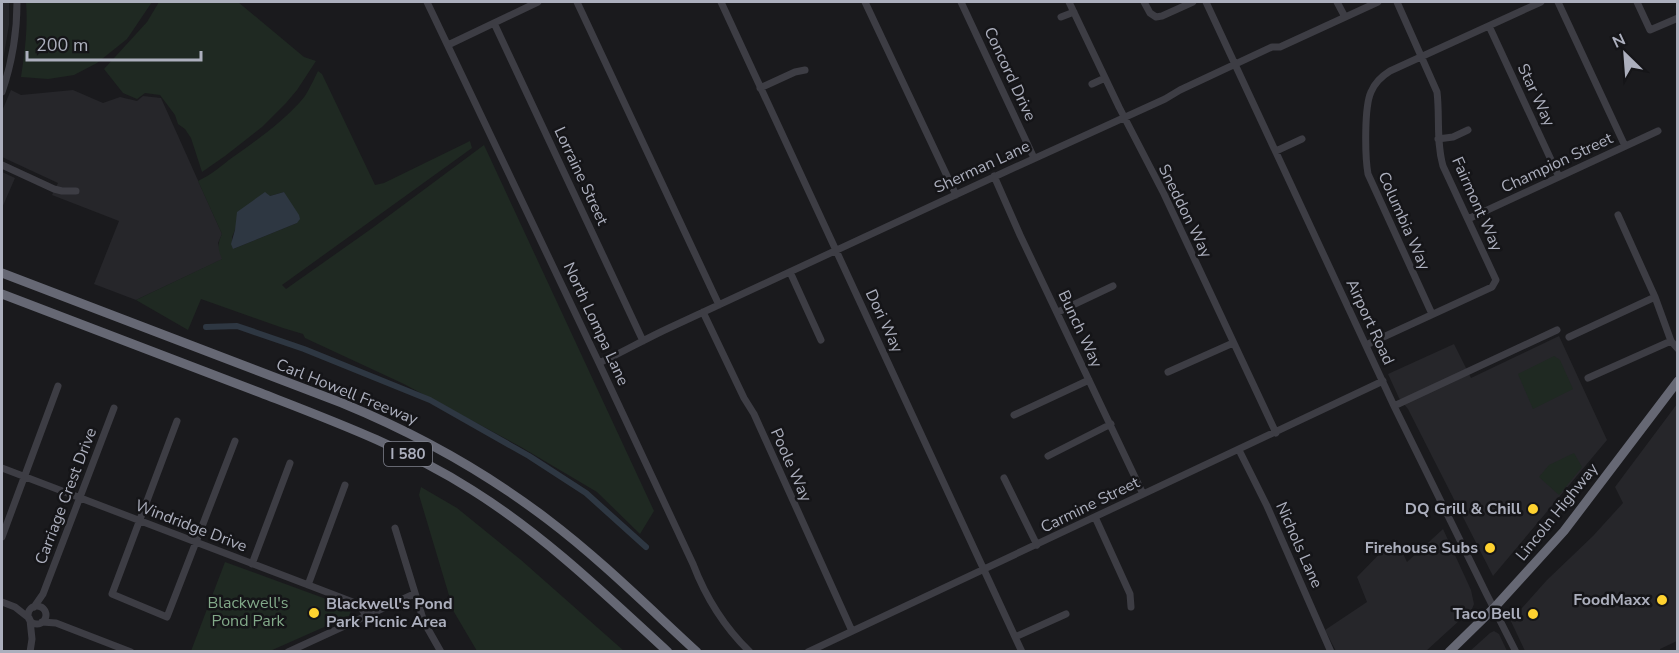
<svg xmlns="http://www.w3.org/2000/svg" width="1679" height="653" viewBox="0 0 1679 653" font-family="'Nunito Sans',sans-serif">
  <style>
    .built { fill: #26262a }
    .green { fill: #1f2922; fill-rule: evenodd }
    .water { fill: #2e3742 }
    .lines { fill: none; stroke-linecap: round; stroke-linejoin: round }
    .canal { stroke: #2e3742; stroke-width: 6 }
    .minor { stroke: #3d3d44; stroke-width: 7 }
    .highway { stroke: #666874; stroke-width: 9 }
    .poi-dot { fill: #ffd230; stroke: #151518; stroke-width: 2 }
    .labels { text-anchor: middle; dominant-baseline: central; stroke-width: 5; stroke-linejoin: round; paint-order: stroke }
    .shield { fill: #151518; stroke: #7f818c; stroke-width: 1.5 }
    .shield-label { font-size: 15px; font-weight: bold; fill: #acafbd }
    .street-label { font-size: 16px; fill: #acafbd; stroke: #151518 }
    .poi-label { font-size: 16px; font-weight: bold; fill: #acafbd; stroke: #151518; text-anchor: end }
    .park-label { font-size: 16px; fill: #82a989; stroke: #151518 }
  </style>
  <rect width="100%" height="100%" fill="#1a1a1d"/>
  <!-- built -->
  <path class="built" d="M2,2H9V25L2,66Z
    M11,90L21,95L73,90L103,103L120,97L137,101L143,96L161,98L222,234L218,243L223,259L136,300L94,284L119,221L52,195L58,183L2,157V111Z
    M2,172L15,178L2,208Z
    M1559,336L1607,440L1493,576L1408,409L1399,398L1388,374L1454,344L1471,378Z
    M1677,404V641L1660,649V651H1525L1508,615L1522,608L1547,580L1593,536L1623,503L1615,487Z
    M1443,529L1471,590L1474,604L1472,609L1426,651H1336L1325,630L1367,602L1357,577L1392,541L1396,539L1407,562Z
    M1494,631L1499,634L1507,651H1470L1490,633Z"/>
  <!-- green -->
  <path class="green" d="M26,2H152L127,39L97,63L74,75L48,79L21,77C25,51 28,27 26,2Z
    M159,2H238L304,57L316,61L297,90L286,103L262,127L225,156L202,172L191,138L185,129L178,124L175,115L160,95L145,93L137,99L123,93L104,69L147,22Z
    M318,71L322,74L375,185L384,183L470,141L472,148L282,285L286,289L371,229L484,145L654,511L640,534L597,492L521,447L404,384L305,338L303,334L283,328L201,299L188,330L136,300L222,259C218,249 217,244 222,234L198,181C211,175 221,166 233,157C258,139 286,120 305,96C310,88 314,79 318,71ZM284,192L297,223L233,249L232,237L235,230L270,196Z
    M1554,356L1560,360L1573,389L1533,409L1518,374Z
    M1574,453L1582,467L1559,495L1539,477L1549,465Z
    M421,487L457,508L521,560L624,651H477L454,612L419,495Z
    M225,562L348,607L351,611L349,616L270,651H191Z"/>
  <!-- water -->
  <path class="water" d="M265,192L270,196L284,192L299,215L300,219L297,223L233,249L231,244L235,230L237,212Z"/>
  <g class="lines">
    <!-- canal -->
    <path class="canal" d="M206,327L237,326L304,349L430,400L529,456L586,493L646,547"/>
    <!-- minor -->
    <path class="minor" d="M427,2L599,363L693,564C706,598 723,626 750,652
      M577,2L719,305
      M721,2L1022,652
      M865,2L956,195
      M961,2L1034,158
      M1069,2L1119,107L1164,194L1276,433
      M1144,2L1150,13L1156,17L1162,16L1193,2
      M1206,2L1394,406L1486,593L1516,652
      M1337,2L1345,17
      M1558,2L1625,146
      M1637,2L1650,30L1678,18
      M1061,17L1074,12
      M494,23L643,341
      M1489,26L1559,177
      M448,45L538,2
      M1092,84L1105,78
      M760,88L795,72L805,70
      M2,92C12,63 17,33 17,2
      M1438,139L1453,137L1468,130
      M1276,151L1302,139
      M2,165L54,189L62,191H76
      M994,176L1020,235L1143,494
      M1618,215L1655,297L1671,341L1678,349
      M1468,219L1658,131
      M790,272L821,340
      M703,312L744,398L754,414L852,631
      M1058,312L1113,286
      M1432,314L1368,174C1365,157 1364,107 1371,92C1375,82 1382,76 1390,71L1541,2
      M1569,337L1655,297
      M1366,345L1492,287L1496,280L1443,166C1436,142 1440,117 1437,92L1397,2
      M599,363C623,352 645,339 669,328C833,251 999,174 1165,99L1180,90L1272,47H1280L1378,2
      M1168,372L1233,343
      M1588,378L1671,341
      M1394,406L1557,330
      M1014,415L1089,380
      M177,421L112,594L167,617L235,441
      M1239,450L1267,506L1331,652
      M1048,456L1111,424
      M2,468L358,604L366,615
      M1004,478L1037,545
      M1095,517L1130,594L1131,607
      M395,528L424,622L441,652
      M2,537L58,386
      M252,564L290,463
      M308,585L345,485
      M2,602L15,607L29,618
      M28 615a9 9 0 1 1 18 0a9 9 0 1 1-18 0Z
      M34,607L43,594L114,408
      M30,620L32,639L30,652
      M42,622L56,623L131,652
      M1015,637L1066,614
      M288,652L414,594
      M808,652L1383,381"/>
    <!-- highway -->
    <path class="highway" d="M2,273L342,403C415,433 484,471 547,519C600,559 648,607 697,652
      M2,294C88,327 175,360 261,393C333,421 406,448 472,490C544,535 605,594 668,652
      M1449,652L1494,608L1564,531L1678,381"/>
  </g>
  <!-- markers -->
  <g class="poi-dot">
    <circle cx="1533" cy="509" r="6"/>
    <circle cx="1490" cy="548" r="6"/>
    <circle cx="1662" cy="600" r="6"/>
    <circle cx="314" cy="613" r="6"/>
    <circle cx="1533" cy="614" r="6"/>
  </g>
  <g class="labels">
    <!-- shield labels -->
    <rect class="shield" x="384" y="442" width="48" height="24" rx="4.5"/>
    <g class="shield-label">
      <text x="408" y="454">I 580</text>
    </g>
    <!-- street labels -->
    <g class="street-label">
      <text transform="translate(1010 74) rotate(65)">Concord Drive</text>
      <text transform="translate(1536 95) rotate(65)">Star Way</text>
      <text transform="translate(1557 163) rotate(-25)">Champion Street</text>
      <text transform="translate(982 167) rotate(-25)">Sherman Lane</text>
      <text transform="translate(581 176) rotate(65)">Lorraine Street</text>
      <text transform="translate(1477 204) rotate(66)">Fairmont Way</text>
      <text transform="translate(1185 211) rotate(64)">Sneddon Way</text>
      <text transform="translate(1404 221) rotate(66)">Columbia Way</text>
      <text transform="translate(884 321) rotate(65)">Dori Way</text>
      <text transform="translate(1370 322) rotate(65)">Airport Road</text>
      <text transform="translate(596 324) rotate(65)">North Lompa Lane</text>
      <text transform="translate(1080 329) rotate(65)">Bunch Way</text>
      <text transform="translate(347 392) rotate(22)">Carl Howell Freeway</text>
      <text transform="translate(791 465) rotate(66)">Poole Way</text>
      <text transform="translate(66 496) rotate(-69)">Carriage Crest Drive</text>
      <text transform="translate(1090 505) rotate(-26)">Carmine Street</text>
      <text transform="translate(1557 512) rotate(-51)">Lincoln Highway</text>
      <text transform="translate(191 526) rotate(21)">Windridge Drive</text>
      <text transform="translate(1299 545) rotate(66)">Nichols Lane</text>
    </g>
    <!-- poi labels -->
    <g class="poi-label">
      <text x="1521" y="509">DQ Grill &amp; Chill</text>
      <text x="1478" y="548">Firehouse Subs</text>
      <text x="1650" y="600">FoodMaxx</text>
      <text x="326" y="604" text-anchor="start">Blackwell's Pond<tspan x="326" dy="18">Park Picnic Area</tspan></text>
      <text x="1521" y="614">Taco Bell</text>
    </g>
    <!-- park labels -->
    <g class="park-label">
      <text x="248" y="603">Blackwell's<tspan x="248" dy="18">Pond Park</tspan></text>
    </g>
  </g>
  <!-- border -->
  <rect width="1679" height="653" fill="none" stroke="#acafbd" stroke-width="6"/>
  <!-- north arrow -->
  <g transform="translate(1625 54) rotate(335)" stroke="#151518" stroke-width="4.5" paint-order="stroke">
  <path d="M0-4.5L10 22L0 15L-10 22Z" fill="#acafbd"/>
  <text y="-9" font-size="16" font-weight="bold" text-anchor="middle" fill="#acafbd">N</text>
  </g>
  <!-- scale -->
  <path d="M27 51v9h174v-9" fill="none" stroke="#acafbd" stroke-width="3"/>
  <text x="36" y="51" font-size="18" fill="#acafbd" stroke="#151518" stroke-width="4.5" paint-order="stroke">200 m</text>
</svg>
